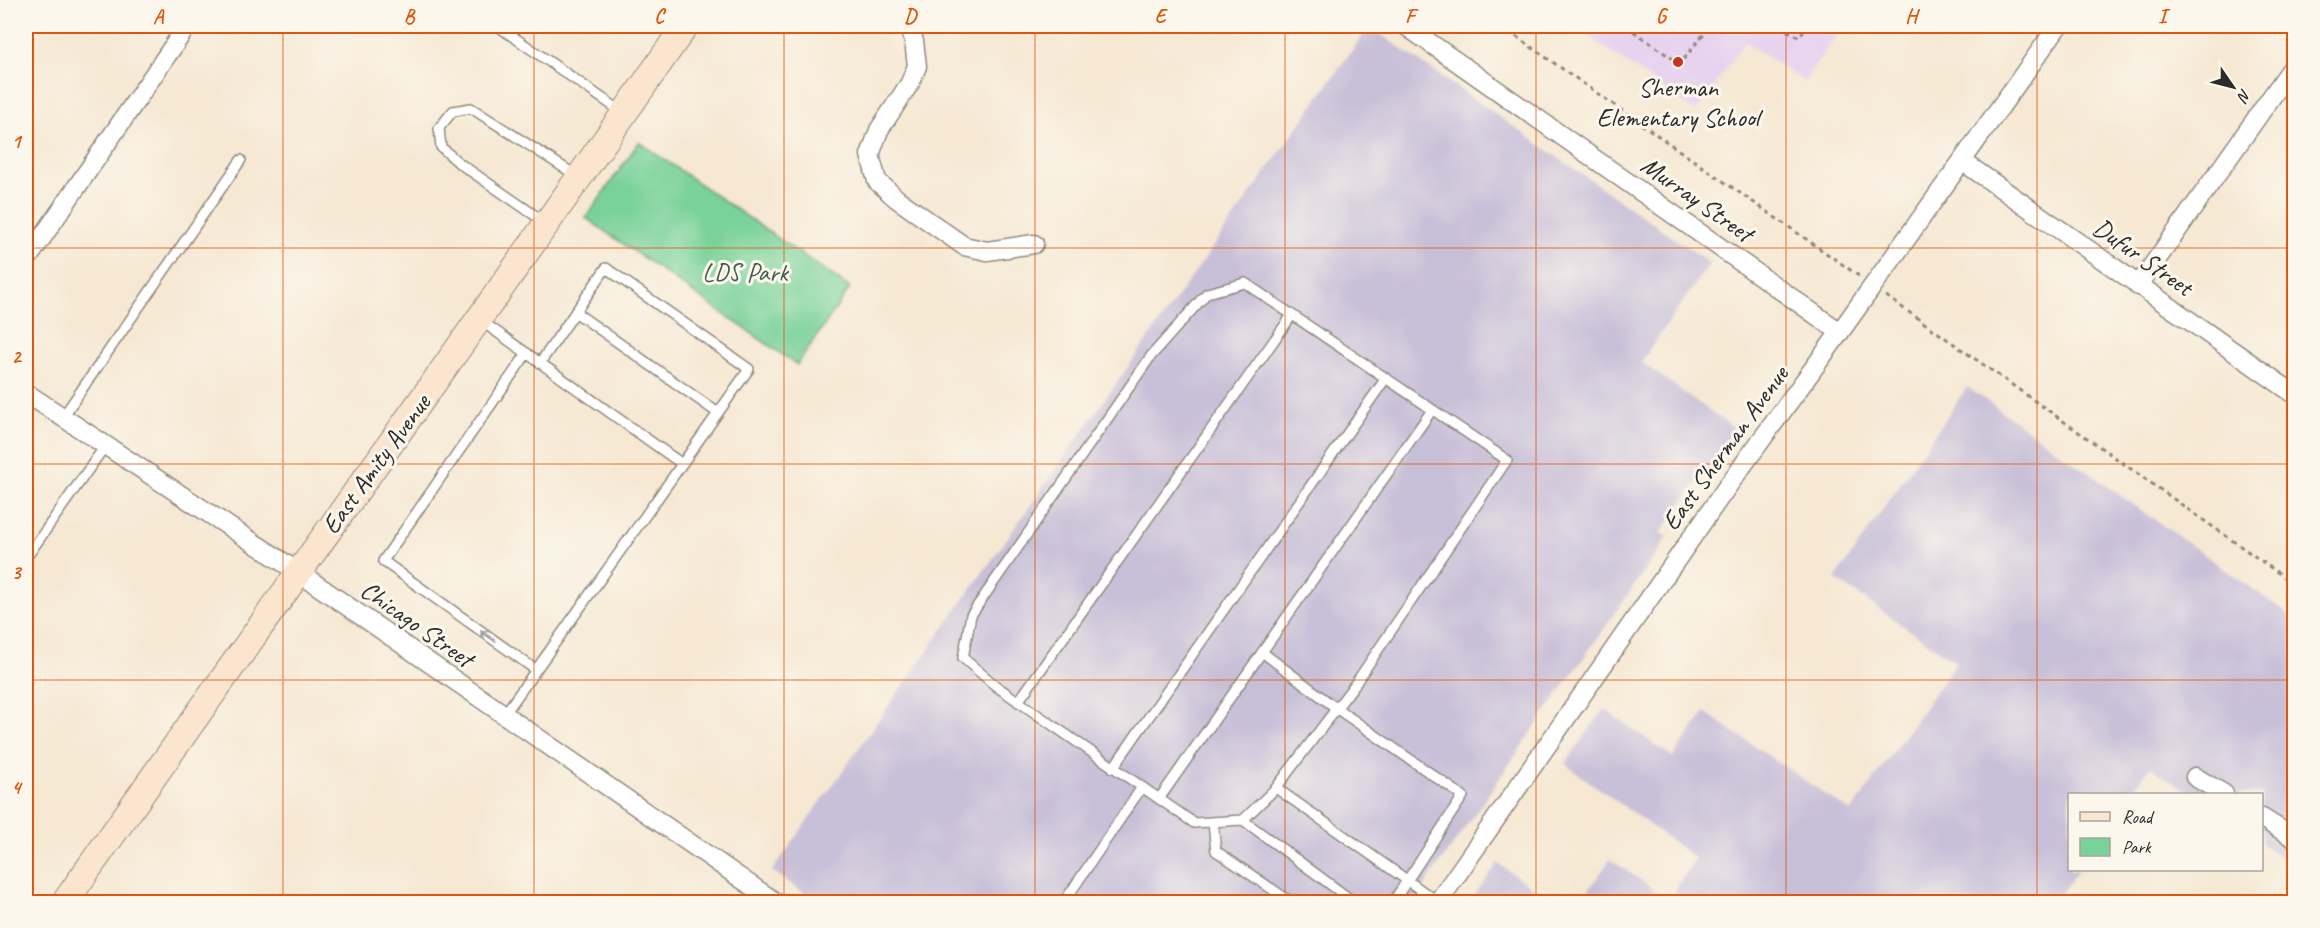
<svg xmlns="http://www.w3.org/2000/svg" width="2320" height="928" viewBox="0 0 2320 928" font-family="Caveat,sans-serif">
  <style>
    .built { fill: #e7d2ef }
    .industrial { fill: #c8bfd8 }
    .green { fill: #79d299; stroke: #527e62; stroke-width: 1.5 }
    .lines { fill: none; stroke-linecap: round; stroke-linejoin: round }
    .lane-casing { stroke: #908a7f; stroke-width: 12 }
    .street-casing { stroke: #908a7f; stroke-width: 21 }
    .secondary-casing { stroke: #908a7f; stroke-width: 28 }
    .path { stroke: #908a7f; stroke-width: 3; stroke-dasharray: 4.5 4.5; stroke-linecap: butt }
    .lane { stroke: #fff; stroke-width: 9 }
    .street { stroke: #fff; stroke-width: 18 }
    .secondary { stroke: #fbe5cf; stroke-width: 26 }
    .oneway { stroke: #a0a0a0 }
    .grid { fill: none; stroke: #df570e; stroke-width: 1.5; stroke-opacity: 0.55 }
    .poi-dot { fill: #c8321e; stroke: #fbf7ec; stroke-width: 2 }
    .labels { text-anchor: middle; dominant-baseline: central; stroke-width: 6; stroke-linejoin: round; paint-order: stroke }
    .poi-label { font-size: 26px; fill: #2b2b2b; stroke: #fbf7ec }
    .street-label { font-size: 26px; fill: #2b2b2b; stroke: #fbf7ec }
    .park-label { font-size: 26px; fill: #425d4c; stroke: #fbf7ec }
    .neatline { fill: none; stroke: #df570e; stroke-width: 2 }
    .grid-label { font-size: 20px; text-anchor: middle; font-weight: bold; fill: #df570e }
  </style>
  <rect width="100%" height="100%" fill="#fbf7ec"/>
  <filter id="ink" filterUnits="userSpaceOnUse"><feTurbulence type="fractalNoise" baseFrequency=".0167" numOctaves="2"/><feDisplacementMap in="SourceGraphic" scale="12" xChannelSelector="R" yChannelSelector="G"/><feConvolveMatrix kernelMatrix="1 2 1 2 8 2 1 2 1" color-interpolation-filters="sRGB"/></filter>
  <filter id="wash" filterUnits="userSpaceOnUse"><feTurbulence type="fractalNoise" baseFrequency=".008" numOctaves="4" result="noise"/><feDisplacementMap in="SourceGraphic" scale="24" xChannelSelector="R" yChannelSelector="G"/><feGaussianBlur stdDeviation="1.35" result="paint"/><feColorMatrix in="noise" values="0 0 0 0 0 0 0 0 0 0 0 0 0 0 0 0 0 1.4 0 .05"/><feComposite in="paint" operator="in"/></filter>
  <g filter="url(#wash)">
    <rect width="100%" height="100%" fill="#f6e8d3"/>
    <!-- built -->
    <path class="built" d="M1574,26H1843L1804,82L1745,42L1696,112Z"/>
    <!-- industrial -->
    <path class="industrial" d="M1369,26L1710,263L1641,362L1735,429L1661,532L1668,537L1413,902H817L772,871Z
      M1967,387L2294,618V867L2262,844V794H2190L2150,767L2130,794H2070V870H2078L2055,902H1580L1610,859L1669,900L1695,858L1565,764L1604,709L1673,757L1705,712L1851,812L1956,662L1835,579Z
      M1498,863L1552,902H1470Z"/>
    <!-- green -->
    <path class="green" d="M639,142L850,288L797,365L586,218Z"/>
  </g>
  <g filter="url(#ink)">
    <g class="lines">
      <!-- lane casing -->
      <g class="lane-casing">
        <path id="lane" d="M500,26L502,29L622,112
          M546,223L459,163L441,147L439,128L453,111L471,108L577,176
          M575,312L718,413
          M480,320L682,464L504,715
          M527,353L383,561L536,670
          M540,363L606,268L749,369L682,464
          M62,418L241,160
          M26,558L105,446
          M1262,652L1336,708L1463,796L1393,902
          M1018,702L1292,315
          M1113,768L1386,378
          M1276,788L1243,820L1194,823L996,686L963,658L971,615L1151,356L1207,293L1245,283L1507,460L1355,684L1276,788L1438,902
          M1159,799L1432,410
          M1243,820L1354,902
          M1213,822L1216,851L1291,902
          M1064,902L1142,787"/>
      </g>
      <!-- street casing -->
      <g class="street-casing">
        <path id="street" d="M904,26L909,30L914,41L917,66L910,83L879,130L870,155L877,181L897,199L964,246L987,251L1034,244
          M1406,26L1840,332
          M1962,161L2294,394
          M26,261L187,26
          M2138,286L2294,65
          M26,393L298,572L775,902
          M2195,777L2224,794
          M2262,818L2294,838
          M1438,902L1727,487L1840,332L2058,26"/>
      </g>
      <!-- secondary casing -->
      <g class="secondary-casing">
        <path id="secondary" d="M65,902C271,609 481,320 685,26"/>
      </g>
      <!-- path -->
      <path class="path" d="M1501,26L1859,276
        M1626,26L1680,64L1710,26
        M1779,26L1799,37L1807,26
        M1886,296L2294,584"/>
      <!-- lane -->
      <use href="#lane" class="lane"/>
      <!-- street -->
      <use href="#street" class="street"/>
      <!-- secondary -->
      <use href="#secondary" class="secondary"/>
    </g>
    <!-- one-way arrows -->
    <defs><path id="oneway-shaft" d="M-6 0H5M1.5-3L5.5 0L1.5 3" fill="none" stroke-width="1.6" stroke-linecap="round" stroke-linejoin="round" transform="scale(1.5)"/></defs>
    <use class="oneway" href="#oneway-shaft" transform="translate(488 636) rotate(-145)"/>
  </g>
  <!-- grid -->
  <path class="grid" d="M283,26V902M534,26V902M784,26V902M1035,26V902M1285,26V902M1536,26V902M1786,26V902M2037,26V902M26,248H2294M26,464H2294M26,680H2294"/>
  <!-- markers -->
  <circle class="poi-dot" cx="1678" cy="62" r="6"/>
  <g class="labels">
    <!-- poi labels -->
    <g class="poi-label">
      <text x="1678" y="87">Sherman<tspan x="1678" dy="30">Elementary School</tspan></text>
    </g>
    <!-- street labels -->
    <g class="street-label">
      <text transform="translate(1697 199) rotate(35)">Murray Street</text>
      <text transform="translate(2143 257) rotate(35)">Dufur Street</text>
      <text transform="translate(1725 448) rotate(-54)">East Sherman Avenue</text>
      <text transform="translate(376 464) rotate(-54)">East Amity Avenue</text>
      <text transform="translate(417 624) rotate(35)">Chicago Street</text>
    </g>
    <!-- park labels -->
    <g class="park-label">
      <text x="745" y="272">LDS Park</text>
    </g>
  </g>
  <!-- margin -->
  <rect width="2320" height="928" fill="none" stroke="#fbf7ec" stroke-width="66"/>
  <!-- legend -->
  <rect x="2068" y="793" width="195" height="78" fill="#fbf7ec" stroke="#a8a59f" stroke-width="1.5"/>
  <rect x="2080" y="812" width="30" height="9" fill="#fbe5cf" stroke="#a8a59f" stroke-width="1.5"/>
  <text x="2122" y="823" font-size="18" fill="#2b2b2b">Road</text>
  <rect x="2080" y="838" width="30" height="18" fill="#79d299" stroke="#a8a59f" stroke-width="1.5"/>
  <text x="2122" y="853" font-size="18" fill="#2b2b2b">Park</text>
  <!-- north arrow -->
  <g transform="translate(2233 87) rotate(125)" stroke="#fbf7ec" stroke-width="4.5" paint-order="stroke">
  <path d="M0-4.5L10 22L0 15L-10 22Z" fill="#2b2b2b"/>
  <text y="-9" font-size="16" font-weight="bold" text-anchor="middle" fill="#2b2b2b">N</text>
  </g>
  <rect x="33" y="33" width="2254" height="862" class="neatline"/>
  <g class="grid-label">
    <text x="158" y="23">A</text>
    <text x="409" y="23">B</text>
    <text x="659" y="23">C</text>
    <text x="910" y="23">D</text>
    <text x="1160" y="23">E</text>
    <text x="1410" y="23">F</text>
    <text x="1661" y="23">G</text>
    <text x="1911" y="23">H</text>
    <text x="2162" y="23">I</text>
    <text x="16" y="148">1</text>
    <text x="16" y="363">2</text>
    <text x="16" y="579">3</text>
    <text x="16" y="794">4</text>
  </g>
</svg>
